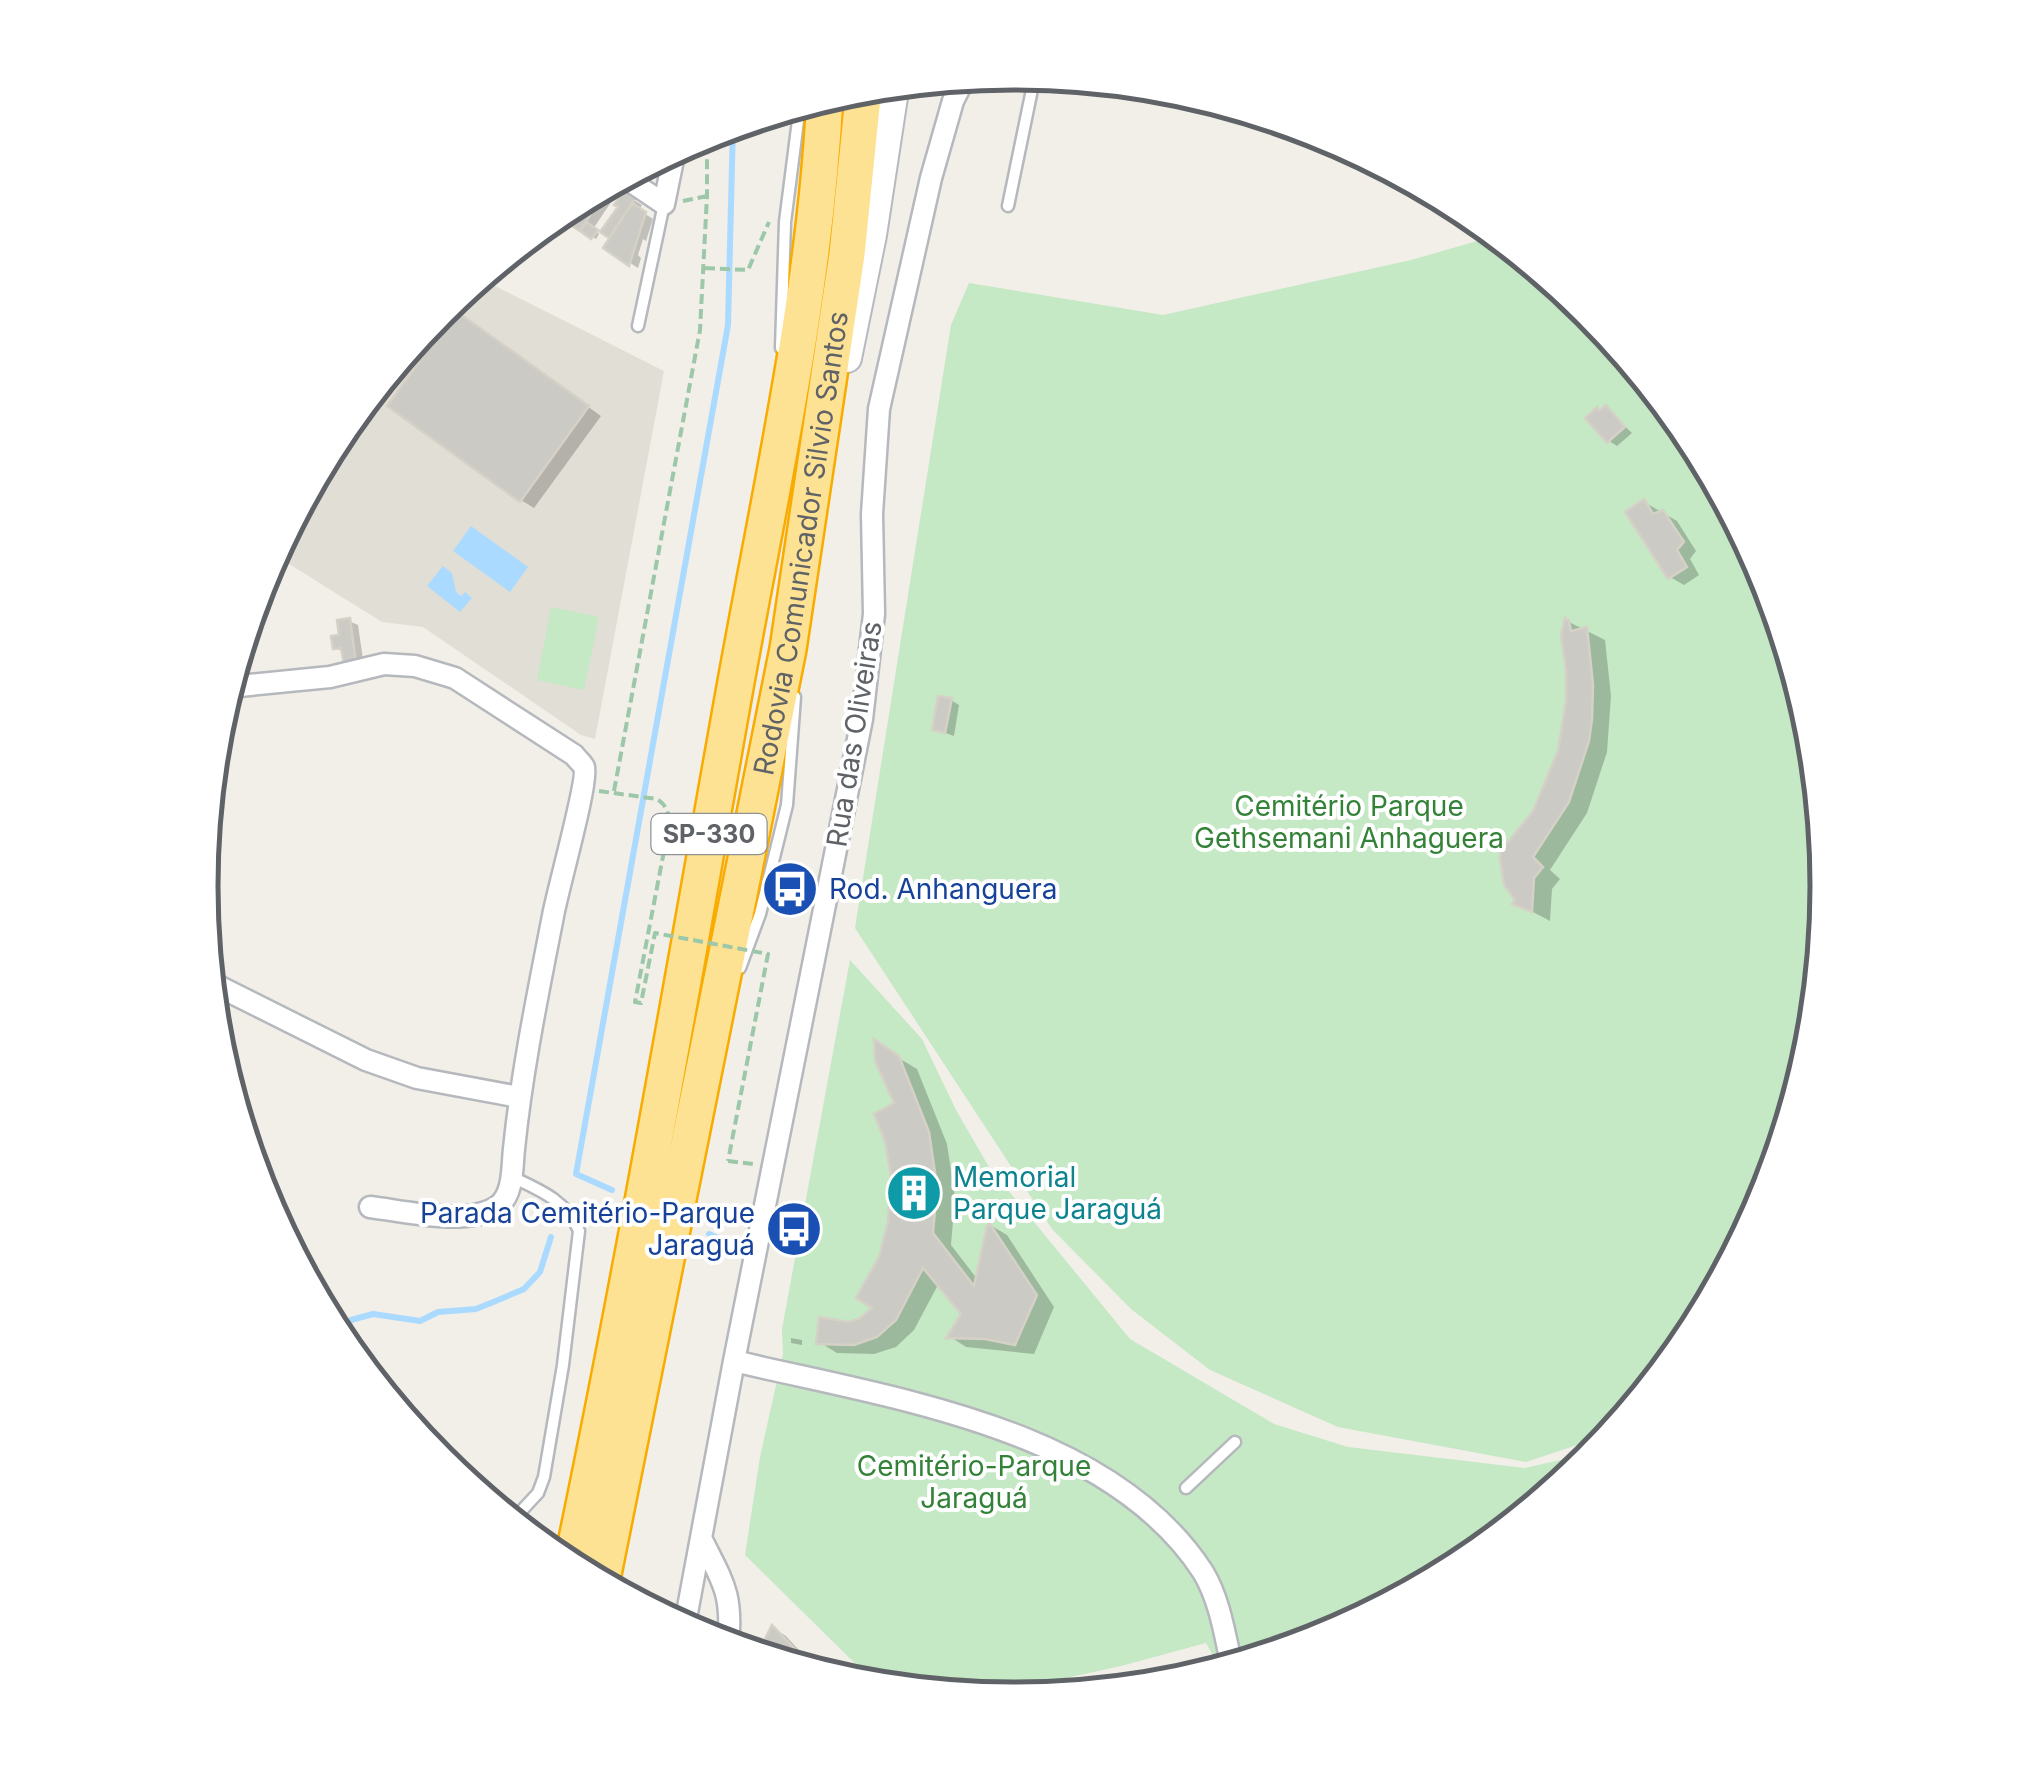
<svg xmlns="http://www.w3.org/2000/svg" width="2029" height="1773" viewBox="0 0 2029 1773" font-family="Inter,sans-serif">
  <style>
    .education { fill: #e1ded6 }
    .green { fill: #c5e8c5 }
    .water { fill: #aadaff }
    .shadow { fill: #0003 }
    .lines { fill: none; stroke-linecap: round; stroke-linejoin: round }
    .stream { stroke: #aadaff; stroke-width: 6 }
    .building { fill: #cccac5; stroke: #d6d1c6; stroke-width: 2.5 }
    .lane-casing { stroke: #b5b8bc; stroke-width: 15 }
    .street-casing { stroke: #b5b8bc; stroke-width: 25 }
    .secondary-casing { stroke: #b6babf; stroke-width: 32 }
    .highway-casing { stroke: #f9ab00; stroke-width: 40 }
    .path { stroke: #9cc7a9; stroke-width: 4; stroke-dasharray: 10 5; stroke-linecap: butt }
    .lane { stroke: #fff; stroke-width: 10 }
    .street { stroke: #fff; stroke-width: 20 }
    .secondary { stroke: #fff; stroke-width: 28 }
    .highway { stroke: #fde293; stroke-width: 35 }
    .path-bridge { stroke: #9cc7a9; stroke-width: 4; stroke-dasharray: 10 5; stroke-linecap: butt }
    .labels { text-anchor: middle; dominant-baseline: central; stroke-width: 8; stroke-linejoin: round; paint-order: stroke }
    .shield { fill: #fff; stroke: #8f9295; stroke-width: 2.5 }
    .shield-label { font-size: 25px; font-weight: bold; fill: #5f6368 }
    .street-label { font-size: 28px; fill: #5f6368; stroke: #fff }
    .park-label { font-size: 28px; fill: #348238; stroke: #fff }
    .transit-label { font-size: 28px; fill: #164399; stroke: #fff; text-anchor: start }
    .culture-label { font-size: 28px; fill: #0d838f; stroke: #fff; text-anchor: start }
    .rim { fill: none; stroke: #5f6368; stroke-width: 5 }
  </style>
  <rect width="100%" height="100%" fill="#f1efe8"/>
  <!-- education -->
  <path class="education" d="M479,278L664,371L595,739L581,735L423,627L382,622L273,554L338,434L439,311Z"/>
  <!-- green -->
  <path class="green" d="M1498,235L1590,311L1692,435L1767,576L1813,728L1828,887L1813,1046L1766,1199L1728,1271L1583,1443L1526,1462L1338,1427L1210,1370L1131,1309L1052,1229L855,928L951,325L969,283L1163,315L1411,260Z
    M551,607L599,617L584,690L537,680Z
    M850,960L922,1039L956,1110L989,1167L1130,1339L1274,1424L1348,1447L1525,1468L1569,1458L1628,1415L1590,1462L1466,1564L1325,1639L1221,1670L1206,1643L1121,1666L980,1697L879,1687L745,1555L760,1457L783,1354L782,1329Z"/>
  <!-- water -->
  <path class="water" d="M471,526L528,567L510,592L453,551Z
    M443,566L452,573L456,592L461,596L465,592L472,598L460,612L427,586Z"/>
  <!-- shadow -->
  <path class="shadow" d="M609,185L618,192L593,229L599,234L596,239L571,223Z
    M624,194L642,205L639,210L653,219L646,241L643,239L638,255L641,258L638,268L606,247L612,237L604,231L621,206Z
    M576,202L567,216L560,212L563,209Z
    M470,322L601,416L534,508L521,500Z
    M373,391L337,442L334,441L338,434Z
    M1606,408L1632,433L1617,446L1609,441L1601,413Z
    M1644,502L1677,521L1696,551L1690,559L1699,575L1684,585L1670,577Z
    M349,621L358,625L364,666L335,647Z
    M1567,621L1605,640L1611,696L1607,752L1587,813L1550,870L1560,879L1552,889L1550,921L1516,903L1535,812L1560,752L1569,701Z
    M951,700L959,705L954,736L935,729Z
    M892,1054L917,1069L947,1144L955,1197L951,1245L978,1280L990,1225L1007,1235L1054,1307L1034,1354L966,1347L949,1336L964,1314L939,1283L914,1330L896,1347L874,1354L837,1353L819,1342L849,1324L861,1321L876,1307L894,1201L897,1104Z
    M791,1338L802,1340V1345L791,1343Z
    M773,1628L786,1636L822,1675L760,1656Z"/>
  <g class="lines">
    <!-- stream -->
    <path class="stream" d="M612,1190L576,1174L728,325L733,125
      M709,1234L734,1245
      M339,1341L351,1320L373,1314L420,1321L438,1312L476,1309L503,1298L524,1289L540,1272L551,1237"/>
  </g>
  <!-- building -->
  <path class="building" d="M610,184L580,231L569,224L586,197Z
    M624,191L635,199L609,238L600,232L618,207L614,205Z
    M632,203L646,212L629,266L603,248Z
    M586,222L598,230L591,239L580,231Z
    M456,311L589,406L520,502L387,406Z
    M1606,405L1625,427L1607,443L1585,418L1597,407L1599,411Z
    M1644,499L1653,514L1663,510L1684,542L1677,550L1687,567L1668,579L1625,512Z
    M350,618L356,663L344,664L341,648L333,649L331,636L339,635L337,620Z
    M1565,618L1569,621L1571,631L1587,627L1593,685L1592,719L1589,741L1569,802L1533,857L1543,867L1534,878L1532,912L1512,904L1515,900L1504,885L1500,858L1501,851L1533,811L1558,751L1566,701V671L1561,634Z
    M938,696L952,698L945,733L932,730Z
    M874,1039L899,1056L929,1132L937,1186L933,1233L974,1286L987,1226L990,1224L1037,1295L1015,1345L985,1339L946,1338L961,1314L923,1268L896,1320L877,1337L854,1345L816,1344L819,1317L849,1322L859,1319L872,1308L856,1298L879,1257L888,1222L891,1176L885,1141L874,1114L894,1103L875,1061Z
    M772,1625L813,1668L812,1672L757,1655Z"/>
  <g class="lines">
    <!-- lane casing -->
    <g class="lane-casing">
      <path id="lane" d="M1008,206L1035,75
        M638,326L664,204
        M781,348L785,222L800,105
        M740,968L760,914L787,805L795,697
        M1186,1488L1235,1442
        M511,1522L538,1493L544,1477L563,1365L579,1231C567,1201 540,1190 512,1177"/>
    </g>
    <!-- street casing -->
    <g class="street-casing">
      <path id="street" d="M624,177L664,204L675,150
        M229,687L330,677L384,664L415,666L455,678L574,755C577,759 582,763 584,767C589,780 557,892 553,916C538,993 522,1070 514,1149C512,1166 514,1194 498,1206C468,1227 404,1211 370,1207
        M214,984L366,1060L417,1078L519,1097
        M734,1361C889,1398 1109,1427 1203,1572C1220,1600 1225,1636 1232,1667
        M702,1540C724,1584 733,1595 728,1646
        M684,1629L734,1361L862,719L874,614L872,514L879,409L931,178L953,101L965,77"/>
    </g>
    <!-- secondary casing -->
    <g class="secondary-casing">
      <path id="secondary" d="M847,358L872,235L895,84"/>
    </g>
    <!-- highway casing -->
    <g class="highway-casing">
      <g id="highway">
        <path d="M571,1568C632,1278 682,985 734,693C769,496 815,298 825,97"/>
        <path id="s1" d="M601,1584L788,649L847,254L864,87"/>
      </g>
    </g>
    <!-- path -->
    <path class="path" d="M683,201L707,196
      M705,268L748,270L769,222
      M599,791L657,799C676,811 667,832 664,851
      M614,791L700,330L707,196V133
      M728,1161L753,1164"/>
    <!-- lane -->
    <use href="#lane" class="lane"/>
    <!-- street -->
    <use href="#street" class="street"/>
    <!-- secondary -->
    <use href="#secondary" class="secondary"/>
    <!-- highway -->
    <use href="#highway" class="highway"/>
    <!-- path-bridge -->
    <path class="path-bridge" d="M664,851L635,1002L641,1003L655,933L768,954L728,1161"/>
  </g>
  <!-- icons -->
  <defs>
    <g id="bus-disc" transform="scale(2.875)"><circle r="9.5" fill="#1a4fb4" stroke="#fff"/><path d="M-5-6H5V4H4V6H2V4H-2V6H-4V4H-5ZM-3.5-4V0h7V-4ZM-3.5 1.2v1.5H-2V1.2ZM2 1.2v1.5H3.5V1.2Z" fill="#fff"/></g>
    <g id="building-disc" transform="scale(2.875)"><circle r="9.5" fill="#0f9aa8" stroke="#fff"/><path d="M-4-6H4V6H1V3H-1V6H-4ZM-2.5-4.3h1.7v1.8h-1.7ZM.8-4.3h1.7v1.8H.8ZM-2.5-1h1.7V.8h-1.7ZM.8-1h1.7V.8H.8Z" fill="#fff"/></g>
  </defs>
  <g fill-rule="evenodd">
    <use href="#bus-disc" x="790" y="889"/>
    <use href="#building-disc" x="914" y="1193"/>
    <use href="#bus-disc" x="794" y="1229"/>
  </g>
  <g class="labels">
    <!-- shield labels -->
    <rect class="shield" x="651.5" y="814" width="115" height="40" rx="8"/>
    <g class="shield-label">
      <text x="709" y="834">SP-330</text>
    </g>
    <!-- street labels -->
    <g class="street-label">
      <text stroke="none"><textPath href="#s1" startOffset="1060">Rodovia Comunicador Silvio Santos</textPath></text>
      <text transform="translate(854 734) rotate(-81)">Rua das Oliveiras</text>
    </g>
    <!-- park labels -->
    <g class="park-label">
      <text x="1349" y="806">Cemitério Parque<tspan x="1349" dy="32">Gethsemani Anhaguera</tspan></text>
      <text x="974" y="1466">Cemitério-Parque<tspan x="974" dy="32">Jaraguá</tspan></text>
    </g>
    <!-- transit labels -->
    <g class="transit-label">
      <text x="829" y="889">Rod. Anhanguera</text>
      <text x="755" y="1213" text-anchor="end">Parada Cemitério-Parque<tspan x="755" dy="32">Jaraguá</tspan></text>
    </g>
    <!-- culture labels -->
    <g class="culture-label">
      <text x="953" y="1177">Memorial<tspan x="953" dy="32">Parque Jaraguá</tspan></text>
    </g>
  </g>
  <!-- crop -->
  <path d="M0 0H2029V1773H0ZM218 886a796 796 0 1 1 1592 0a796 796 0 1 1-1592 0Z" fill="#fff" fill-rule="evenodd"/>
  <path class="rim" d="M218 886a796 796 0 1 1 1592 0a796 796 0 1 1-1592 0Z"/>
</svg>
